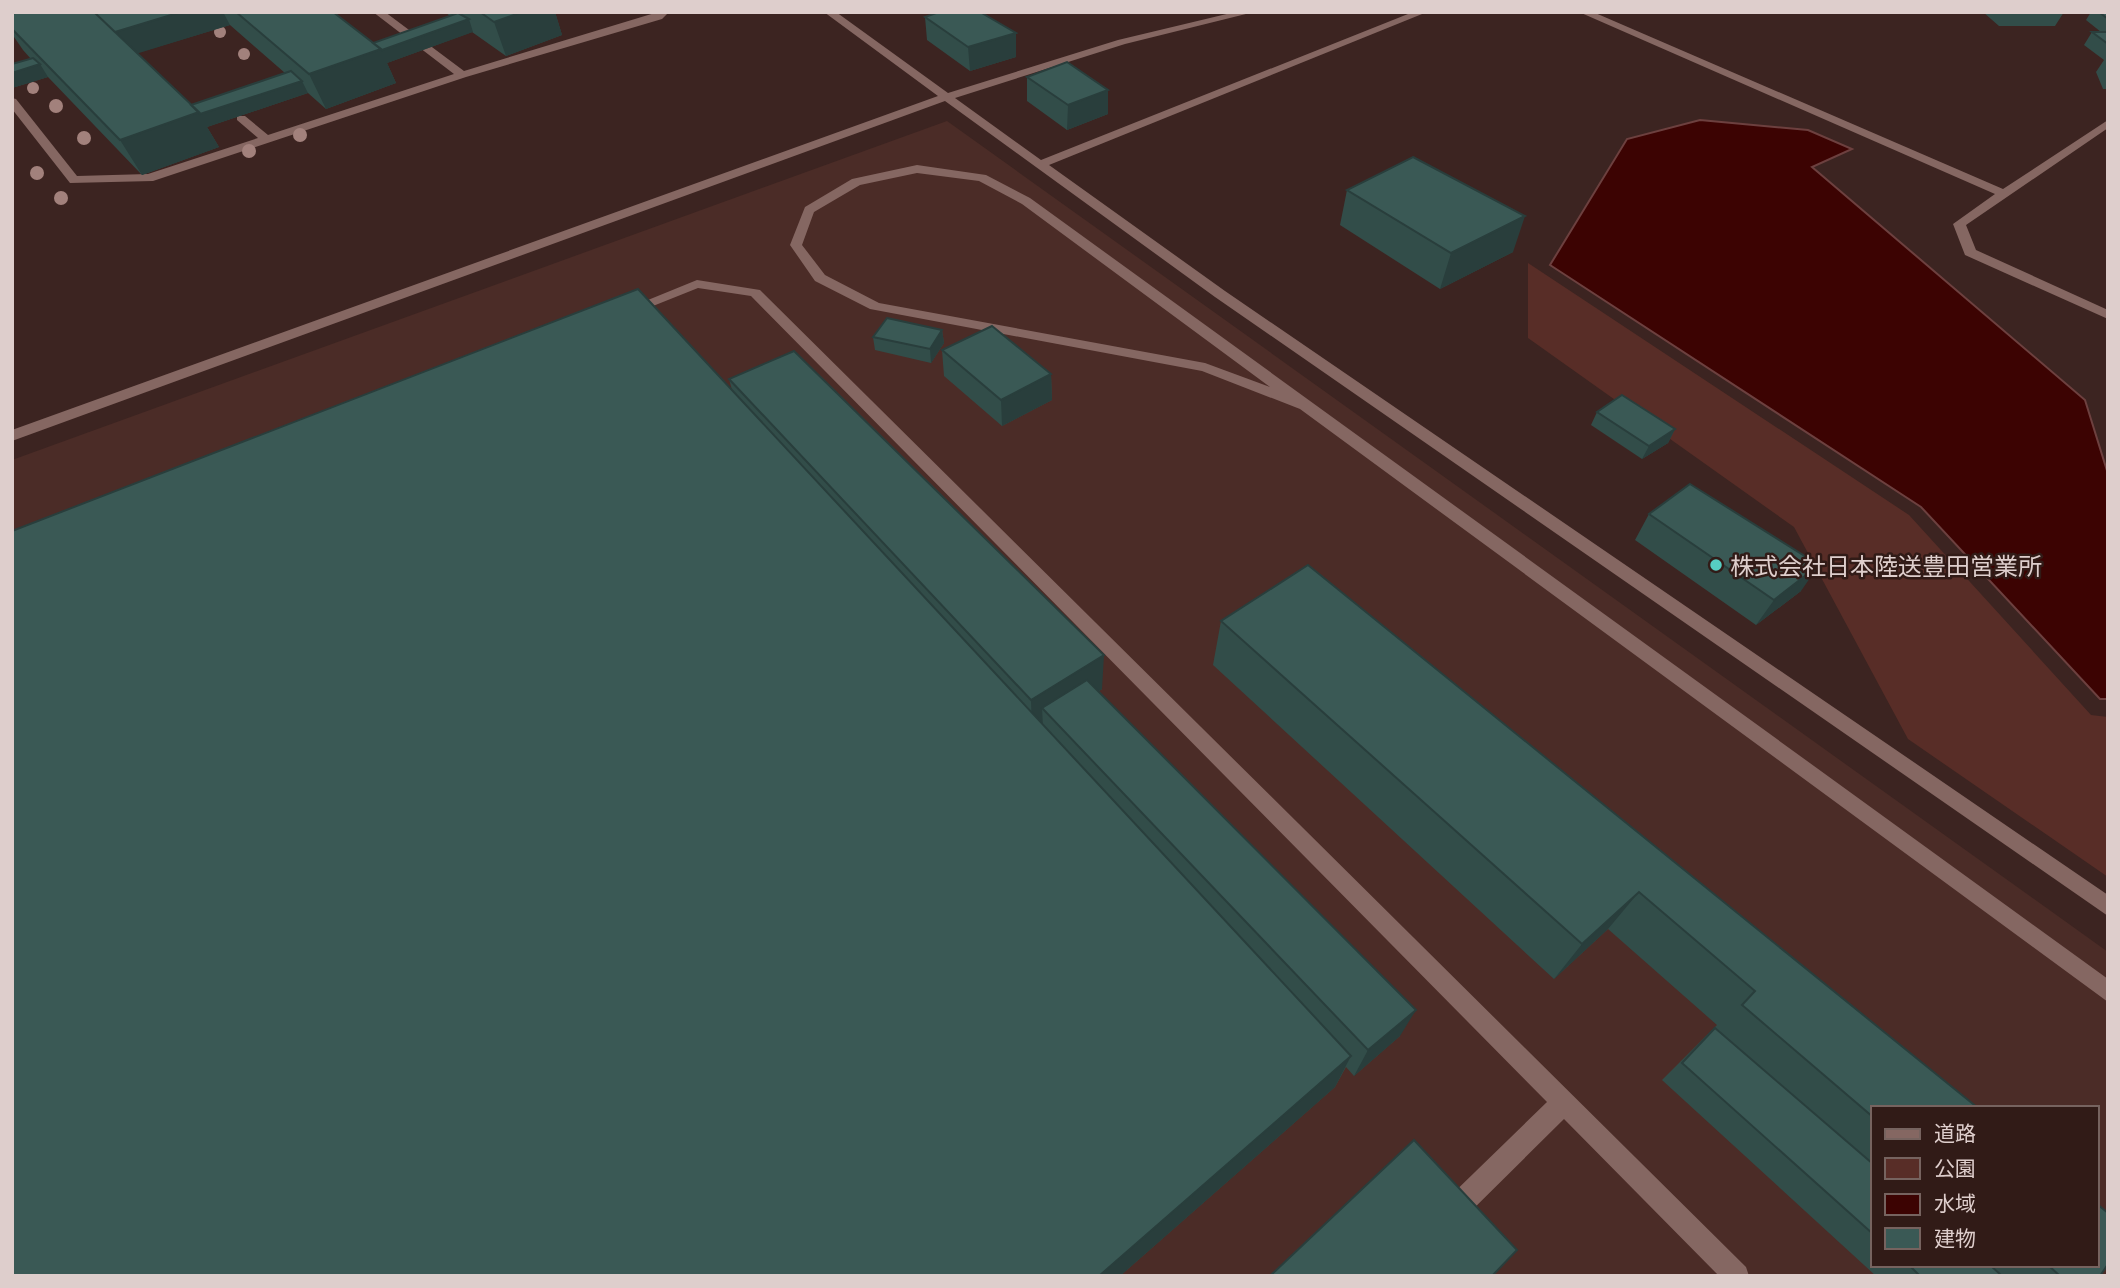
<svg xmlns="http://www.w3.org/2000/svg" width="2120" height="1288" viewBox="0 0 2120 1288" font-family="Barlow,'Noto Sans JP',sans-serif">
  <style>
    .built { fill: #4b2c27; fill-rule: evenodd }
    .green { fill: #582d27 }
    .water { fill: #3c0302; stroke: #6d403f; stroke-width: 2 }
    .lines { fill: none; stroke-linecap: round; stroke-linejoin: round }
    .minor { fill: #856762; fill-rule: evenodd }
    .tree { fill: #a2817c }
    .wall { fill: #324d49; fill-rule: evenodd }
    .shaded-wall { fill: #293e3c }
    .building { fill: #3a5955; stroke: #293e3c; stroke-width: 2 }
    .poi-dot { fill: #56cec3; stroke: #311b17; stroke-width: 2.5 }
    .labels { text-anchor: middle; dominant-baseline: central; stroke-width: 5; stroke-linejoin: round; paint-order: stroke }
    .poi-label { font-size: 24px; fill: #dececc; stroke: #311b17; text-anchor: start }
  </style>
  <rect width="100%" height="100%" fill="#3c2421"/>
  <!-- built -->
  <path class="built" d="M947,121L2108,952V1276H12V460ZM1873,1108H2097V1265H1873Z"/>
  <!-- green -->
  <path class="green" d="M1528,263L1909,515L2091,715L2108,717V877L1908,739L1794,527L1528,338Z"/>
  <!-- water -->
  <path class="water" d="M1700,120L1808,130L1852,149L1812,167L2085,400L2108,474V699H2100L1921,507L1550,265L1627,139Z"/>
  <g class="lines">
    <!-- minor -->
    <path class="minor" d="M373,12H385L464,71L658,12H669L662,19L466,77L153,181L70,183L12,109V98L16,99L77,176L148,174L258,138L237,120V116H245L268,135L454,74Z
      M824,12H836L948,93L1118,40L1235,12H1254L1125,44L955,98L1041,160L1413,12H1427L1049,165L1225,291L2108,895V916L1215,297L945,101L12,441V430L938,96Z
      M1579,12H1593L2003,189L2108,120V128L1966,225L1976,250L2108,310V319L1965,255L1953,224L1995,194Z
      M917,165L986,175L1030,198L2108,979V1002L1300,409L1202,371L870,309L815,281L790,245L805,207L852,179ZM917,173L979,181L1022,204L1270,387L1205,363L879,303L825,275L802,245L814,212L860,185Z
      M697,280L760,290L1746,1267L1749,1276H1719L1564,1119L1459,1223L1450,1226L1441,1223L1438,1214L1441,1205L1547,1102L751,296L698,288L633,314L628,315L621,311Z"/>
  </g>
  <!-- trees -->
  <g class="tree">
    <circle cx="220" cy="32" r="6"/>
    <circle cx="244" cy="54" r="6"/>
    <circle cx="33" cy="88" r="6"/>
    <circle cx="56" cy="106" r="7"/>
    <circle cx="300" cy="135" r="7"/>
    <circle cx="84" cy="138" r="7"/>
    <circle cx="249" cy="151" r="7"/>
    <circle cx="37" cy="173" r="7"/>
    <circle cx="61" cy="198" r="7"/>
  </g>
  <!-- wall -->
  <path class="wall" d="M17,12H333L373,43L450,16L445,12H555L562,35L506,56L472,32L387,63L396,83L326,109L308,93L207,127L219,147L142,175L48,77L12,88L31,59L23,50L12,34V14ZM230,25L285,73L191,105L137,53Z
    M1983,12H2064L2055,26H1999Z
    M2091,12H2108V89H2103L2096,72L2104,60L2084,45L2092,32H2101L2086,20Z
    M925,17L1016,33V57L970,71L927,40Z
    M1027,77L1108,90V114L1067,130L1027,101Z
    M1347,190L1513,252L1440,289L1340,225Z
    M942,330L944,343L931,363L875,350L873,337Z
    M942,350L1051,374L1052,400L1002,426L944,376Z
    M729,379L1102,689L1098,692L1400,1036L1354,1076L1346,1067L1335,1087L1120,1276H12L732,390Z
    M1597,412L1675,429L1668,443L1642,459L1591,425Z
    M1649,514L1801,591L1756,625L1635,540Z
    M1221,621L1978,1108H1873V1265H2097L2100,1276H1876L1662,1080L1717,1025L1608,929L1554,979L1213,665Z"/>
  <!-- shaded-wall -->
  <path class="shaded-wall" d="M181,12H223L230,25L126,57L112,33Z
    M522,12H555L562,35L506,56L494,22Z
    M469,19L473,32L387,63L396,83L326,109L309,74Z
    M1016,33V57L970,71L968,47Z
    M40,64L48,77L12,88V73Z
    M302,81L308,93L207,127L219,147L142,175L120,140L199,112Z
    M1108,90V114L1067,130L1068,105Z
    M1525,216L1513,252L1440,289L1451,253Z
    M942,330L944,343L931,363L930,349Z
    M1051,374L1052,400L1002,426L1001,400Z
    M1675,429L1668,443L1642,459L1649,446Z
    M1819,565L1801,591L1756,625L1774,600Z
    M1104,655L1102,689L1054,720L1042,708L1043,727L1032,734L1031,700Z
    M1639,892L1608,929L1554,979L1582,944Z
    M1416,1010L1400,1036L1354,1076L1368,1050Z
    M1351,1056L1335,1087L1120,1276H1099Z"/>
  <!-- building -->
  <path class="building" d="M17,12H94L199,112L120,140L12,29V14Z
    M94,12H181L115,32Z
    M236,12H333L381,49L309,74Z
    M480,12H522L494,22Z
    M939,12H980L1016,33L968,47L925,17Z
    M2099,12H2108V19Z
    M458,13L469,19L382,50L373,43Z
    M2092,32H2108V44Z
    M33,58L40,64L12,73V64Z
    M1067,62L1108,90L1068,105L1027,77Z
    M291,71L302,81L200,114L191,105Z
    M1413,157L1525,216L1451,253L1347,190Z
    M638,289L1351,1056L1099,1276H12V531Z
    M887,318L942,330L930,349L873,337Z
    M992,326L1051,374L1001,400L942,350Z
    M794,351L1104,655L1031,700L729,379Z
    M1622,395L1675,429L1649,446L1597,412Z
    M1690,484L1819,565L1774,600L1649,514Z
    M1308,565L1978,1108H1873V1117L1742,1005L1755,991L1639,892L1582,944L1221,621Z
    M1087,680L1416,1010L1368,1050L1042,708Z
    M1715,1028L1873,1164V1234L1682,1063Z
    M1414,1140L1517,1250L1492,1276H1270Z
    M2097,1204L2108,1213V1264L2100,1276H2060L2048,1265H2097Z
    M1909,1265H1990L2002,1276H1920Z"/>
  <!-- markers -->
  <circle class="poi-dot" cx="1716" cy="565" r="7"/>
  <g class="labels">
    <!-- poi labels -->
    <g class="poi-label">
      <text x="1730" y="565">株式会社日本陸送豊田営業所</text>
    </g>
  </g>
  <!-- border -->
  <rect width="2120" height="1288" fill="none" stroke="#dececc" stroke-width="28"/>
  <!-- legend -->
  <rect x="1871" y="1106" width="228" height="161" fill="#311b17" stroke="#76635f" stroke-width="2"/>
  <rect x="1885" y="1129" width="35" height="10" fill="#856762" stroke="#76635f" stroke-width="2"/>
  <text x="1934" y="1141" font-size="21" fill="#dececc">道路</text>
  <rect x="1885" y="1158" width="35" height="21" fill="#582d27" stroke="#76635f" stroke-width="2"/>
  <text x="1934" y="1176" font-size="21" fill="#dececc">公園</text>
  <rect x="1885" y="1194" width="35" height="21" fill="#3c0302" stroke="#76635f" stroke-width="2"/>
  <text x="1934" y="1211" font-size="21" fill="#dececc">水域</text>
  <rect x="1885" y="1228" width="35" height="21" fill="#3a5955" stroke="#76635f" stroke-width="2"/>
  <text x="1934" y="1246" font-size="21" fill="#dececc">建物</text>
</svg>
